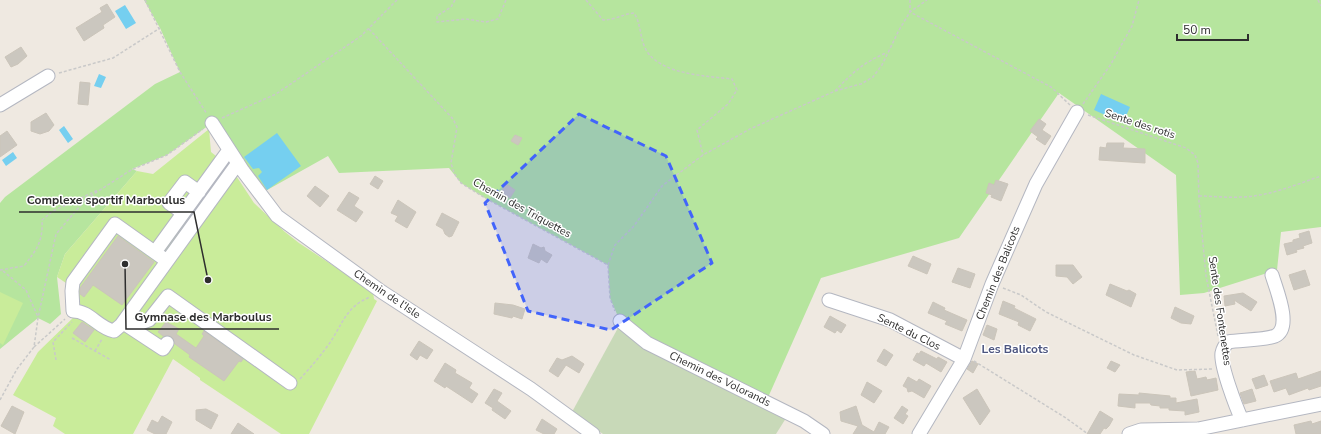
<svg xmlns="http://www.w3.org/2000/svg" width="1321" height="434" viewBox="0 0 1321 434" font-family="'Nunito Sans',sans-serif">
  <style>
    .green { fill: #b6e59e }
    .cemetery { fill: #c8d9b8 }
    .pitch { fill: #c9ec9a }
    .water { fill: #75cff0 }
    .building { fill: #cbc7bf; stroke: #cbc5ba }
    .lines { fill: none; stroke-linecap: round; stroke-linejoin: round }
    .minor-casing { stroke: #b4b7c1; stroke-width: 15 }
    .path { stroke: #c9c9c9; stroke-width: 1.5; stroke-dasharray: 3 2; stroke-linecap: butt }
    .minor { stroke: #fff; stroke-width: 13 }
    .marked { fill: #4264fb; fill-opacity: 0.2; stroke: #4264fb; stroke-width: 3; stroke-dasharray: 8 5; stroke-linejoin: round }
    .labels { text-anchor: middle; dominant-baseline: central; stroke-width: 3; stroke-linejoin: round; paint-order: stroke }
    .street-label { font-size: 11px; fill: #2e2e2e; stroke: #fff }
    .neighbourhood-label { font-size: 12px; font-weight: bold; fill: #4d5680; stroke: #fff }
    .leader { fill: none; stroke: #2e2e2e; stroke-width: 1.5 }
    .callout-dot { fill: #2e2e2e; stroke: #fff; stroke-width: 1.5 }
    .callout-label { font-size: 12px; text-anchor: middle; font-weight: bold; fill: #2e2e2e; stroke: #fff; stroke-width: 3; stroke-linejoin: round; paint-order: stroke }
  </style>
  <rect width="100%" height="100%" fill="#efe9e1"/>
  <!-- green -->
  <path class="green" d="M144,0H1321V227L1281,232L1277,270L1204,293L1180,295L1176,175L1059,93L959,238L821,278L766,402L620,321L610,298L608,265L485,198L461,183L449,168L339,173L328,156L260,194L212,123L167,155L132,169L137,171L65,254L57,277L61,314L50,324L38,318L0,349V203L5,197L155,84L180,72L160,28Z"/>
  <!-- cemetery -->
  <path class="cemetery" d="M619,326L788,415L776,434H603L572,412Z"/>
  <!-- pitch -->
  <path class="pitch" d="M209,129L211,152L231,168L254,203L285,232L299,243L373,292L374,299L377,301L309,434H281L200,380V378L173,359L133,434H65L53,426L56,418L13,395L38,352L77,314L69,307L66,283L57,277L65,254L137,171L153,174Z
    M0,292L23,303L3,345L0,343Z"/>
  <!-- water -->
  <path class="water" d="M125,5L136,23L126,29L115,11Z
    M99,74L106,77L101,88L94,86Z
    M1101,94L1130,107L1123,123L1094,110Z
    M64,126L73,139L68,143L59,130Z
    M277,133L301,166L267,190L258,176L262,172L259,168L253,169L244,157Z
    M13,152L17,158L6,166L2,160Z"/>
  <!-- building -->
  <path class="building" d="M107,4L115,17L103,25L104,28L84,41L76,28L102,12L100,8Z
    M21,47L27,56L18,64L11,67L5,57Z
    M80,82L90,83L88,105L78,104Z
    M46,113L54,125L49,131L40,134L31,131V122Z
    M1039,119L1046,124L1042,130L1051,136L1045,145L1036,139L1038,137L1030,131Z
    M7,131L17,145L0,157V136Z
    M515,135L522,138L518,145L511,141Z
    M1107,143H1124L1123,148L1145,149V163L1099,160L1100,147L1106,148Z
    M375,176L383,181L378,189L370,184Z
    M996,180L1008,184L1001,201L991,197L992,195L986,193L989,183L994,185Z
    M506,184L515,190L510,198L501,192Z
    M315,186L329,196L320,207L307,196Z
    M349,192L359,198L354,206L363,212L356,222L337,210Z
    M398,200L416,212L407,228L395,221L398,216L391,213Z
    M442,213L459,222L452,236L449,237L445,234L443,229L436,225Z
    M1309,231L1312,243L1303,246L1304,248L1296,250L1297,252L1287,255L1284,244L1293,242V240L1300,238L1299,234Z
    M118,236L154,262L122,305L93,285L84,297L80,294V288Z
    M533,244L541,248L544,247L545,251L552,255L547,263L541,259L539,263L528,258Z
    M913,256L931,264L927,274L908,266Z
    M1056,265H1073L1082,277L1073,284L1067,277L1056,276Z
    M958,268L975,274L970,288L952,282Z
    M1305,270L1310,285L1294,290L1289,275Z
    M1110,284L1127,291L1129,290L1136,294L1131,307L1106,295Z
    M1243,293L1257,302L1251,311L1234,300L1235,304L1225,306L1224,296Z
    M1003,301L1015,306L1014,308L1036,319L1030,331L1018,325L1019,322L999,314Z
    M933,302L945,308L944,310L967,320L962,331L945,324L947,321L928,313Z
    M495,303L513,305L525,309L522,319L513,316L512,318L494,314Z
    M1175,307L1194,316L1191,324L1181,323L1171,318Z
    M830,316L846,325L841,333L837,330L835,333L824,327Z
    M82,322L94,330L85,342L73,333Z
    M166,322L179,329L176,334L196,348L204,336L202,334L204,331L243,359L241,362L239,361L224,381L189,357L190,355L175,344L172,337L163,336L158,332Z
    M987,325L997,329L994,340L983,335Z
    M419,341L433,350L427,359L420,355L417,360L410,355Z
    M884,349L893,355L886,366L877,361Z
    M921,351L937,359L938,357L947,362L941,372L926,363L924,366L913,360L917,353L919,354Z
    M572,356L584,364L579,373L566,365L558,377L549,371L557,358L562,360Z
    M972,361L978,364L973,373L967,369Z
    M1111,361L1120,365L1115,372L1107,368Z
    M445,363L456,370L455,373L472,383L469,388L478,394L472,403L446,386L445,388L434,381Z
    M1195,371L1197,379L1206,377L1207,380L1216,378L1218,390L1191,396L1186,372Z
    M1321,371V386L1309,390L1308,388L1289,395L1286,388L1274,392L1270,381L1296,373L1298,379Z
    M1264,375L1268,385L1256,389L1252,379Z
    M908,377L917,382L919,379L931,386L924,398L912,391L908,392L907,388L903,386Z
    M867,382L882,391L874,403L861,395Z
    M494,389L502,393L497,401L511,411L505,419L492,410L493,408L485,403Z
    M977,389L990,411L980,425L963,398Z
    M1252,389L1256,401L1244,404L1240,393Z
    M1139,393L1170,396V398H1176V403L1197,399L1199,412L1185,415V411L1169,410V408H1160V406L1151,405L1150,403H1135V408L1118,406L1119,394L1139,395Z
    M12,406L24,412L15,434L1,426Z
    M856,406L862,425L874,432L879,422L889,427L885,434H853L858,426L841,421L840,412Z
    M902,406L908,410L905,414L908,416L903,424L894,418Z
    M206,409L218,415L211,429L196,420V410Z
    M1100,411L1113,419L1109,426L1106,429L1104,428L1100,434H1087Z
    M162,416L172,422L166,434H155L147,430L152,420L158,423Z
    M542,419L557,429L554,434H544L536,430Z
    M1311,421L1312,424L1321,421V434H1296L1294,425Z
    M238,423L254,434H231Z"/>
  <g class="lines">
    <!-- minor casing -->
    <g class="minor-casing">
      <path id="minor" d="M0,105L48,76
        M212,123L243,171L277,216L382,292L531,389L593,434
        M183,213L169,203L185,182L199,192
        M155,252L229,150
        M167,261L115,224L73,282L72,291L73,311C90,311 98,328 114,331L121,325L238,163
        M829,300L890,320L964,359
        M620,321L647,343L804,421L823,434
        M125,324L163,349L167,343
        M130,327L149,320L168,296L290,383
        M1242,420C1236,407 1220,365 1222,353C1223,348 1225,345 1228,342C1240,340 1265,340 1275,336C1293,328 1276,289 1272,275
        M919,434L964,359L992,284L1036,184L1077,112
        M1129,434L1141,430L1198,429L1321,404"/>
    </g>
    <!-- path -->
    <path class="path" d="M145,0L180,72L207,114
      M455,0L451,7L437,16V22L466,19L486,22L498,19L506,0
      M586,0L603,20C615,20 623,14 634,13C642,25 639,40 648,53C665,75 707,76 732,79L737,90L728,104L697,130L703,155
      M910,0V12L1051,87L1070,105
      M1318,0L1321,6
      M369,29L453,119L457,127L451,163L454,173L461,183L485,198L608,265L610,298L615,311
      M59,73L113,58L160,28
      M835,91C852,73 864,62 886,53
      M1083,104L1111,64L1132,26L1139,0
      M1088,115L1186,148L1195,155L1198,163L1199,201L1206,276L1218,336
      M222,118L276,94L361,36L397,0
      M1199,196C1212,196 1226,198 1239,197C1267,197 1295,185 1321,176
      M608,265L615,245L634,226L662,186L703,155L750,129L835,91L861,84L873,77L882,65L899,30L910,12L927,0
      M0,270L24,266C37,249 43,242 42,220L53,211L98,190
      M3,271L26,290L38,317
      M1003,288L1021,295L1046,312L1134,355L1177,370L1213,369
      M72,338L111,360
      M34,347L65,319
      M95,351L102,339
      M56,360L53,342L72,322
      M974,361L1066,418L1088,434
      M300,379C309,369 318,359 326,348C342,328 343,308 370,297
      M0,400L17,369L34,347L38,318L56,234L86,199L131,170L167,155L203,129"/>
    <!-- minor -->
    <use href="#minor" class="minor"/>
  </g>
  <!-- marked area -->
  <path class="marked" d="M579,114L666,156L712,263L611,330L528,311L485,203Z"/>
  <g class="labels">
    <!-- street labels -->
    <g class="street-label">
      <text transform="translate(1140 124) rotate(18)">Sente des rotis</text>
      <text transform="translate(522 208) rotate(29)">Chemin des Triquettes</text>
      <text transform="translate(998 273) rotate(-68)">Chemin des Balicots</text>
      <text transform="translate(387 294) rotate(34)">Chemin de l’Isle</text>
      <text transform="translate(1220 311) rotate(82)">Sente des Fontenettes</text>
      <text transform="translate(909 332) rotate(26)">Sente du Clos</text>
      <text transform="translate(720 379) rotate(26)">Chemin des Volorands</text>
    </g>
    <!-- neighbourhood labels -->
    <g class="neighbourhood-label">
      <text x="1015" y="349">Les Balicots</text>
    </g>
  </g>
  <!-- callouts -->
  <path class="leader" d="M208 280L194 212H19M125 264L126 329H279"/>
  <g class="callout-dot">
    <circle cx="208" cy="280" r="4"/>
    <circle cx="125" cy="264" r="4"/>
  </g>
  <g class="callout-label">
    <text x="106" y="204">Complexe sportif Marboulus</text>
    <text x="203" y="321">Gymnase des Marboulus</text>
  </g>
  <!-- scale -->
  <path d="M1177 34v6h71v-6" fill="none" stroke="#2e2e2e" stroke-width="2"/>
  <text x="1183" y="34" font-size="12" fill="#2e2e2e" stroke="#ffffff" stroke-width="3" paint-order="stroke">50 m</text>
</svg>
